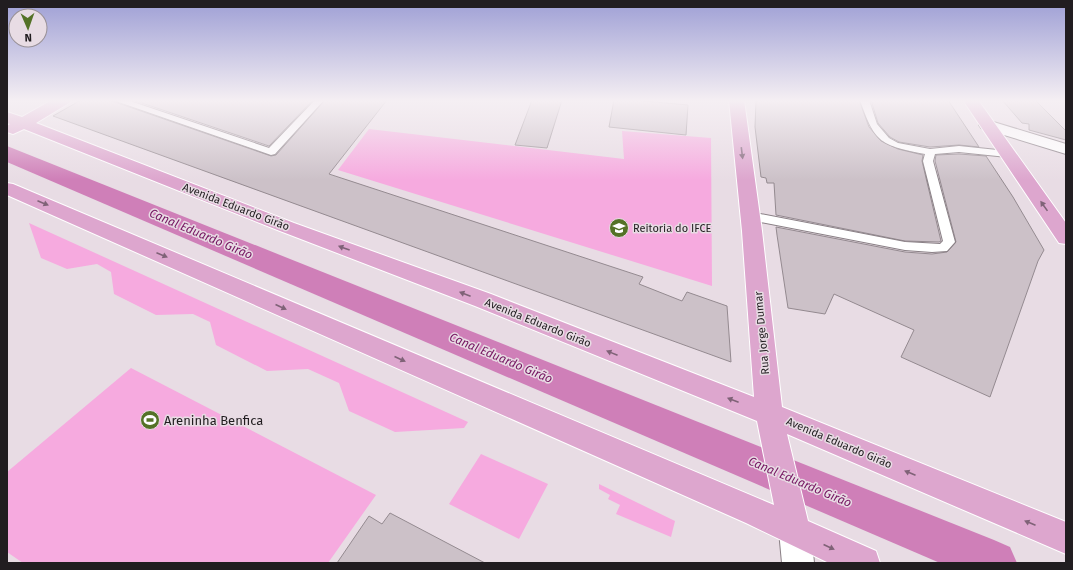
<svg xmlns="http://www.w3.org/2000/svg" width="1073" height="570" viewBox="0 0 1073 570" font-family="'Fira Sans',sans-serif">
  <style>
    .green { fill: #f6aadf }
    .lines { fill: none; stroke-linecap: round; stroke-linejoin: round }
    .canal { fill: #cf7fb8; fill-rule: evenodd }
    .building { fill: #ccc1c8; stroke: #948a90 }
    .lane-casing { stroke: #8a8086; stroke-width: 2 }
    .street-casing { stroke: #8a8086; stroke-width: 2 }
    .secondary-casing { stroke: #8a8086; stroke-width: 2 }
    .primary-casing { stroke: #fff; stroke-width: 2 }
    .lane { fill: #fff; fill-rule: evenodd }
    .street { fill: #fff; fill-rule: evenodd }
    .secondary { fill: #fff; fill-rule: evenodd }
    .primary { fill: #dda6ce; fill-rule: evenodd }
    .oneway { fill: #7f6277 }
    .labels { text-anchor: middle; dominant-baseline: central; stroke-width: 3; stroke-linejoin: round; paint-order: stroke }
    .street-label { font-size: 11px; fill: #211d20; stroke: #e8dce4 }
    .poi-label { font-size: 11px; fill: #211d20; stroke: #e8dce4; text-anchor: start }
    .water-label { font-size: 12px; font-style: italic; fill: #741460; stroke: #e8dce4 }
    .near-poi-label { font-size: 13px; fill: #211d20; stroke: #e8dce4; text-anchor: start }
  </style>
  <rect width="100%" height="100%" fill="#e8dce4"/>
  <!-- green -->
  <path class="green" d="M369,129L624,159L622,131L711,138L712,286L338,170Z
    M29,223L468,422L464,428L395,432L349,411L339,383L308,369L267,371L216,345L210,322L193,314L156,315L114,294L111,272L97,264L67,269L41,258Z
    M131,368L376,495L328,563H23L7,552V472Z
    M481,454L548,484L519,539L449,504Z
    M599,484L675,521L671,537L616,514L620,505L608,499L610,495L599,489Z"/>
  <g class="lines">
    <!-- canal -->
    <path class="canal" d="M7,146L994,540L1010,547L1017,563H940L7,162Z"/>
  </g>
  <!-- building -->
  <path class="building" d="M81,100H109L271,156L276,155L325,100H387L329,174L643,277L639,284L682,301L687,292L727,306L731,362L53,116Z
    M133,100H313L269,146Z
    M532,100H562L547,148L515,145Z
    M614,100H633L688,105L686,135L609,127Z
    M756,100H859L869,127L881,141L898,149L923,155L922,161L941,241L939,242L905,241L776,215L774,183H767L766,178L761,177L755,127Z
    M871,100H948L979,147L959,145L930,147L899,142L890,137L878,123Z
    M1002,100H1035L1066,131V140L1029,130V124L1022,123Z
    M959,154L986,156L1013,197L1044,250L1038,261L990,397L901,357L914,330L834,294L825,314L788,308L777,235L776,227L905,252L932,254L947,252L956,242L935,161L936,155Z
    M390,513L485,563H337L369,516L382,524Z"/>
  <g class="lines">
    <!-- lane casing -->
    <g class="lane-casing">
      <path id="lane" d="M113,100H127L269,148L315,100H324L275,154L271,155Z
        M860,100H869L877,124L889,138L898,143L930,149L959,146L1007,151L1012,154L1007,157L959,152L935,154L933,161L955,242L947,251L932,252L905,250L750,220L746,218L744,216L746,214L750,212L905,242L940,244L943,241L923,161L925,154C881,145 875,144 860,100Z"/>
    </g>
    <!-- street casing -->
    <g class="street-casing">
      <path id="street" d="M987,120L1066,144V154L981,128L979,125L981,122Z"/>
    </g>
    <!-- secondary casing -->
    <g class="secondary-casing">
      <path id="secondary" d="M795,515L806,520L811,531L814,563H782L779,531L784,520Z"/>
    </g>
    <!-- primary casing -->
    <g class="primary-casing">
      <path id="primary" d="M52,100H71L69,103L36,123L294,223L491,294L754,397L742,231L729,100H744L762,231L782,407L1066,522V554L787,434L808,521L876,551L880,563H829L746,523L7,195V183L13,184L774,505L757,421L475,306L280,231L24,129L13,134L7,132V126L10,124L7,123V112L22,117Z
        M963,100H978L1066,223V244L1059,243Z"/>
    </g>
    <!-- lane -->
    <use href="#lane" class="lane"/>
    <!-- street -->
    <use href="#street" class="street"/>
    <!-- secondary -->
    <use href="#secondary" class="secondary"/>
    <!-- primary -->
    <use href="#primary" class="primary"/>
  </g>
  <!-- one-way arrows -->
  <defs><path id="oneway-solid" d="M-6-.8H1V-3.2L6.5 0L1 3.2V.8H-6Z"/></defs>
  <g class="oneway">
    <use href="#oneway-solid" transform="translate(742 153) rotate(83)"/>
    <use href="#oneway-solid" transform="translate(43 203) rotate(23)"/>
    <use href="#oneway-solid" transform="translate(1044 206) rotate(-125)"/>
    <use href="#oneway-solid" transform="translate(344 248) rotate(-160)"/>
    <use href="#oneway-solid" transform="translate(162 255) rotate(23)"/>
    <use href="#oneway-solid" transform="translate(465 294) rotate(-159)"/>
    <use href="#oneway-solid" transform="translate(281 307) rotate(24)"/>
    <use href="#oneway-solid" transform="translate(612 353) rotate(-158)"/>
    <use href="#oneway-solid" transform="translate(400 359) rotate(24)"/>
    <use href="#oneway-solid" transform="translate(733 400) rotate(-159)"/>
    <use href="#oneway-solid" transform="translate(910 473) rotate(-157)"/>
    <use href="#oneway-solid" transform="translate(1030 523) rotate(-157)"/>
    <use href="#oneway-solid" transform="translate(829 547) rotate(25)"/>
  </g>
  <!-- sky -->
  <linearGradient id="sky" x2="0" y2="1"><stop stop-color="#9e9fd5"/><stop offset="0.56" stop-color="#f5eff3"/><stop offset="1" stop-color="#f5eff3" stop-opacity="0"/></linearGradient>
  <rect width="1073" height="180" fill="url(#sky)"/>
  <!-- icons -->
  <defs>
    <g id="university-disc" transform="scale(1)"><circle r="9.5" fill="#547227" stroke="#e8dce4"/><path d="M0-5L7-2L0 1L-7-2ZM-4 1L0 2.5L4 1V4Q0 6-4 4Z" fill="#fff"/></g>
    <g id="stadium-disc" transform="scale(1)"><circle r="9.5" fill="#547227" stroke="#e8dce4"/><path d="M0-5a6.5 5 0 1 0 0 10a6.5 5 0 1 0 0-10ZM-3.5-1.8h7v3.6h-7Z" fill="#fff"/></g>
  </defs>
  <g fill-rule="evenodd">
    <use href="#university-disc" x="619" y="228"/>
    <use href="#stadium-disc" x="150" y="420"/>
  </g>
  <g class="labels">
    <!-- street labels -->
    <g class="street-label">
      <text transform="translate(236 207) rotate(21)">Avenida Eduardo Girão</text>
      <text transform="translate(538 323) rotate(22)">Avenida Eduardo Girão</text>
      <text transform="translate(762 333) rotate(-95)">Rua Jorge Dumar</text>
      <text transform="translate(839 443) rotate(23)">Avenida Eduardo Girão</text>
    </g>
    <!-- poi labels -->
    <g class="poi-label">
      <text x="633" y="228">Reitoria do IFCE</text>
    </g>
    <!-- water labels -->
    <g class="water-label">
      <text transform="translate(201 234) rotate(23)">Canal Eduardo Girão</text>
      <text transform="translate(501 358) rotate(23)">Canal Eduardo Girão</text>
      <text transform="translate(800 482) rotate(23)">Canal Eduardo Girão</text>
    </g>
    <!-- near-poi labels -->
    <g class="near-poi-label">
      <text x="164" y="420">Areninha Benfica</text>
    </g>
  </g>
  <!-- border -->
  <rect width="1073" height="570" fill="none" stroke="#211d20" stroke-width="16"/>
  <!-- north arrow -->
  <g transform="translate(28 28) rotate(178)"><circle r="19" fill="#e8dce4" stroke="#989096"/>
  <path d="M0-3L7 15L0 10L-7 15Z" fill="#547227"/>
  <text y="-6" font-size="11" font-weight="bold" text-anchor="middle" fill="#211d20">N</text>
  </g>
</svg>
